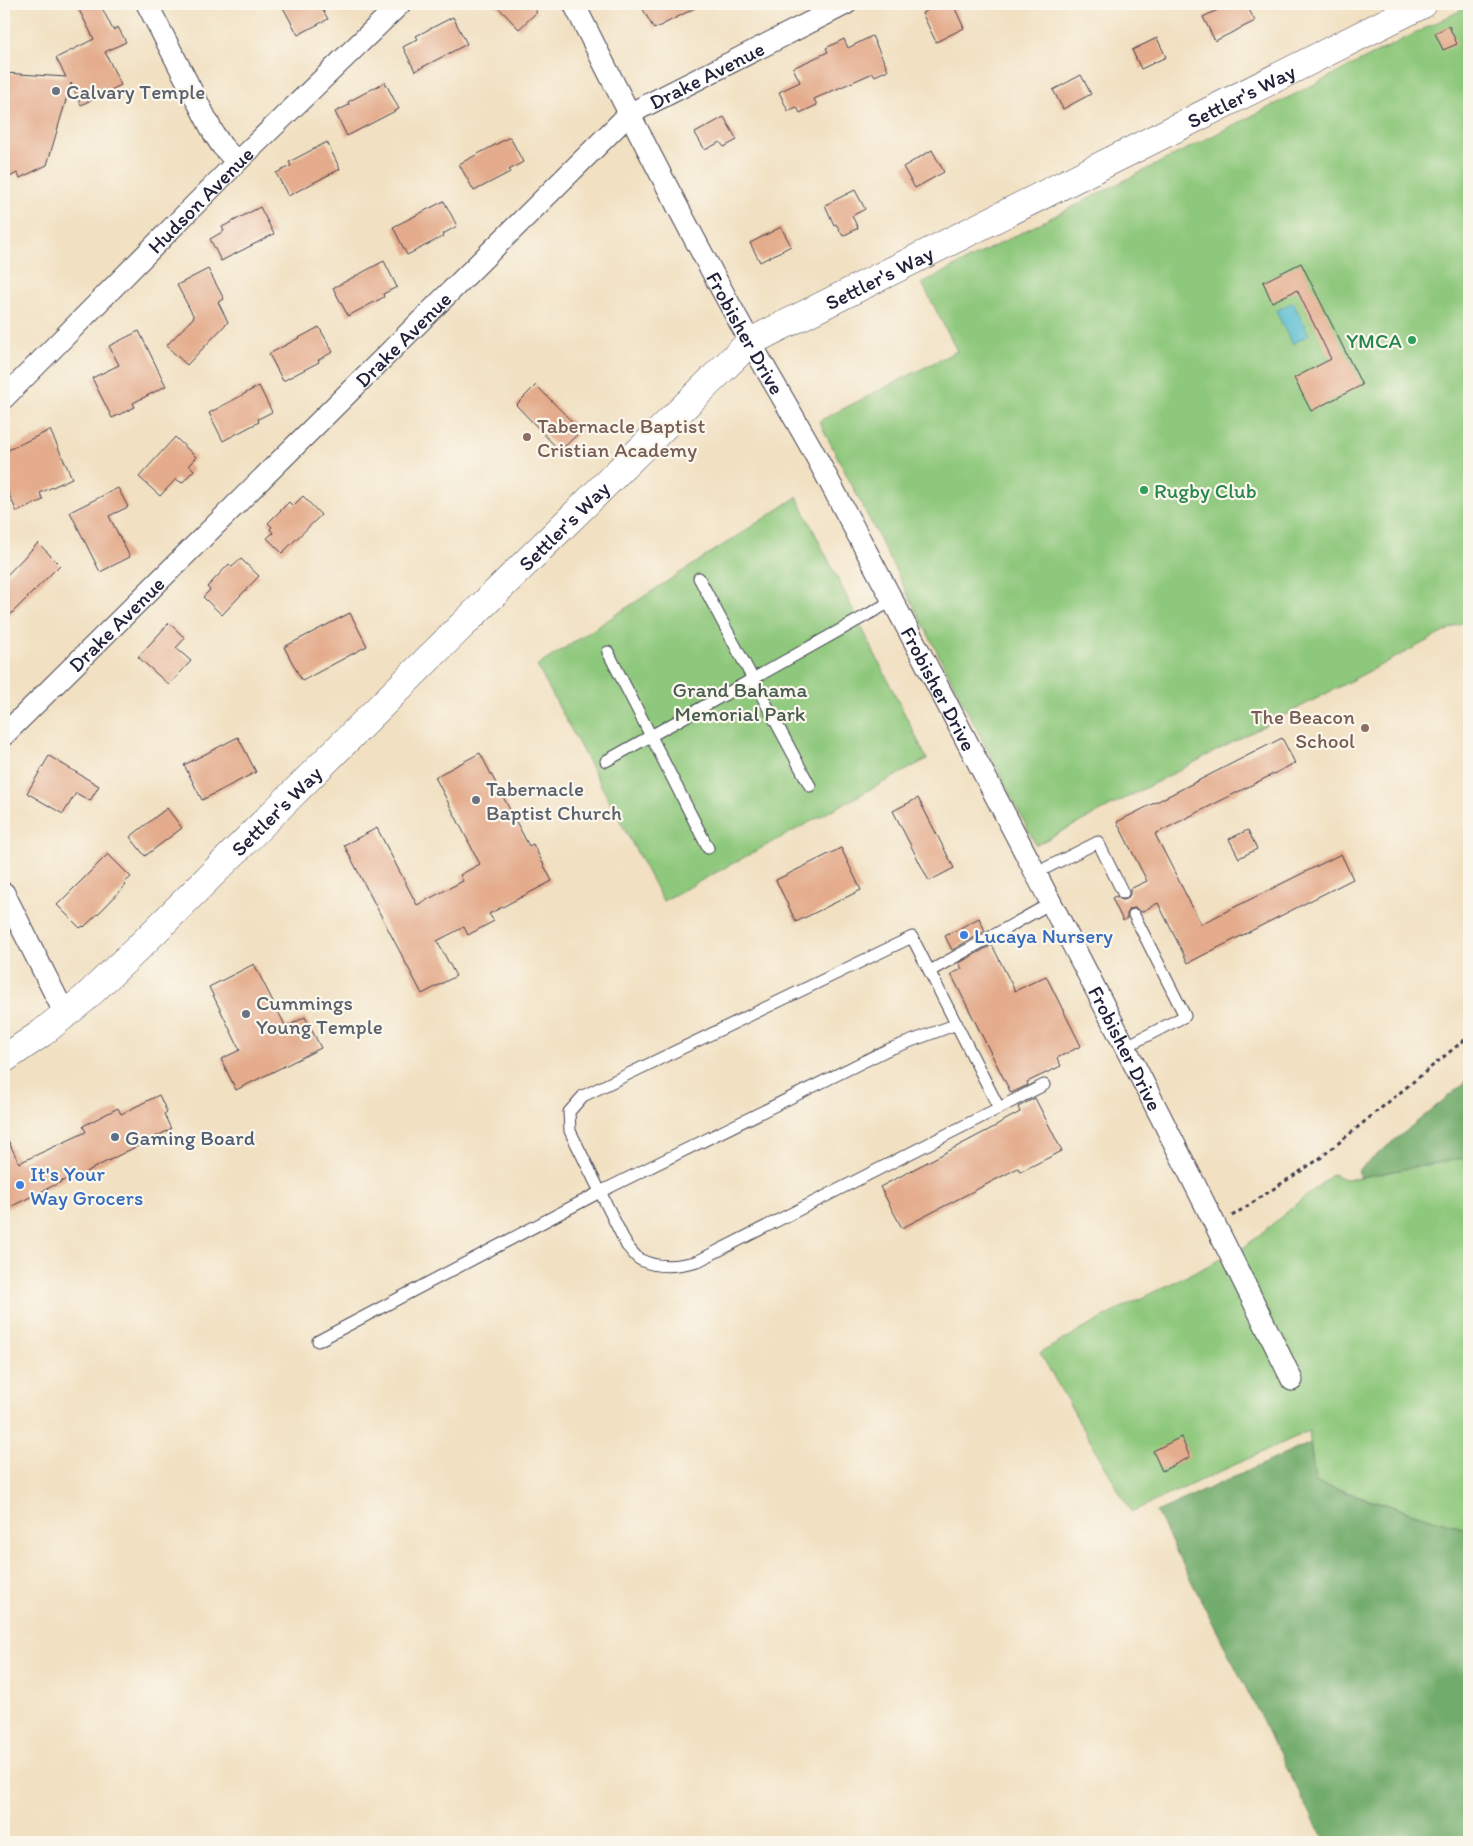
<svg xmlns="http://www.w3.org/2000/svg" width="1473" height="1846" viewBox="0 0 1473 1846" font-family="Itim,sans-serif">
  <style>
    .green { fill: #8ec87c; stroke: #58755c }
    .forest { fill: #72ac6c; stroke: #4a6754 }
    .water { fill: #51bace; stroke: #3a6e84 }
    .building { fill: #e4ac8c }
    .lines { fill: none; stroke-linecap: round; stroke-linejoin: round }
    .service-casing { stroke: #413e4f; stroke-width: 13 }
    .minor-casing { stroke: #413e4f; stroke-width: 23 }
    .secondary-casing { stroke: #413e4f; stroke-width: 29 }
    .path { stroke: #413e4f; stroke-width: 3; stroke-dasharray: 4 4; stroke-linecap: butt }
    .service { stroke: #fff; stroke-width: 11 }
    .minor { stroke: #fff; stroke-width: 21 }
    .secondary { stroke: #fff; stroke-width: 28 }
    .worship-dot { fill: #6b7280; stroke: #fbf7ec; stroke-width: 2 }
    .leisure-dot { fill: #2e9e5b; stroke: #fbf7ec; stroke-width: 2 }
    .education-dot { fill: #8d6e63; stroke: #fbf7ec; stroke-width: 2 }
    .shop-dot { fill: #3f7fe0; stroke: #fbf7ec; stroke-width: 2 }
    .service-dot { fill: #5c6f8a; stroke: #fbf7ec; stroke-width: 2 }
    .labels { text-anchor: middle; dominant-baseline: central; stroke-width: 4.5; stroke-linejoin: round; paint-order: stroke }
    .street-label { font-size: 21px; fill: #22223b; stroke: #fbf7ec }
    .worship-label { font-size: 21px; fill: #5b616d; stroke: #fbf7ec; text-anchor: start }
    .leisure-label { font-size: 21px; fill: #27864d; stroke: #fbf7ec; text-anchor: end }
    .education-label { font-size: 21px; fill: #785e54; stroke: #fbf7ec; text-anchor: start }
    .park-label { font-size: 21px; fill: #485c52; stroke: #fbf7ec }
    .shop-label { font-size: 21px; fill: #366cbe; stroke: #fbf7ec; text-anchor: start }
    .service-label { font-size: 21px; fill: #4e5e75; stroke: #fbf7ec; text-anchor: start }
  </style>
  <rect width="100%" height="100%" fill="#fbf7ec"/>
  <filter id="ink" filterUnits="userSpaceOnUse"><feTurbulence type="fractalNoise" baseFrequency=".02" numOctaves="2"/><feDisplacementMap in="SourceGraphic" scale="10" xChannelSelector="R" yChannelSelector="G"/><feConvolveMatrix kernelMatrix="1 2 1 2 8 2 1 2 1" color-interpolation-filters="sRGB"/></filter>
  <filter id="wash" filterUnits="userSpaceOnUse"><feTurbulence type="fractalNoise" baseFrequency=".0096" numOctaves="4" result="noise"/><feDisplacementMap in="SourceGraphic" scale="20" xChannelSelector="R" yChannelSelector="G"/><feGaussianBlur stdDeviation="1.12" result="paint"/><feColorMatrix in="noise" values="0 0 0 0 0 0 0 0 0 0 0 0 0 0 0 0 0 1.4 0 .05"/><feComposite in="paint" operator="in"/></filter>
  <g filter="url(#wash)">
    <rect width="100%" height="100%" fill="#f1e0c1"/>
    <!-- green -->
    <path class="green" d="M1469,6V619L1036,845L819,421L957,351L922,283Z
      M797,497L927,759L663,901L537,666Z
      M1464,1158L1469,1169V1530L1315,1482L1309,1431L1131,1512L1040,1353L1119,1309L1242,1249L1333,1174L1346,1180Z"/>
    <!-- forest -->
    <path class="forest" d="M1468,1080L1469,1169L1464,1158L1360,1177L1357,1171Z
      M1310,1443L1315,1483L1469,1530V1842H1331L1318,1829L1156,1512Z"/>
    <!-- water -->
    <path class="water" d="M1293,302L1309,335L1292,344L1276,311Z"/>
    <g id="blocks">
      <!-- building -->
      <path class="building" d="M76,4H100L113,30L118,27L126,42L105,52L121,85L81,105L71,83L47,165L20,178L17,173L4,180V73L66,77L56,58L94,39Z
        M281,4H319L328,19L298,35Z
        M495,4H530L537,12L519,29Z
        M640,4H703L654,29Z
        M941,4H953L964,28L936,42L922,13Z
        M1230,4H1246L1255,21L1215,41L1203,17Z
        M453,17L467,44L415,71L403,47L418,39L416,36Z
        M1449,26L1457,44L1443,50L1435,33Z
        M872,36L888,70L875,76L873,73L814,99L817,105L800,113L797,107L788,111L779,92L800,82L793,68L828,52L826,48L844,39L848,48Z
        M1157,38L1166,57L1141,69L1132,50Z
        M1081,75L1091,94L1063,109L1053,90Z
        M385,82L399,109L347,136L335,112L349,105L348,102Z
        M724,117L737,140L724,147L720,142L705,150L695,133Z
        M510,137L523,162L509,170L510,172L474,191L459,164Z
        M327,142L340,169L288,196L276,173L291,166L289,162Z
        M932,150L944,172L915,188L903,167Z
        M855,190L865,209L852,216L858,228L843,236L836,224L834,225L825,205Z
        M444,201L457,226L443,234L444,236L407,255L393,227Z
        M260,207L274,234L221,261L210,239L224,231L222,227Z
        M781,227L791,246L760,262L750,243Z
        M384,261L397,287L383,294L384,297L348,316L333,288Z
        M1301,263L1362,385L1311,411L1294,378L1331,359L1297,290L1272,302L1263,282Z
        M208,269L224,299L218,302L228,322L187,365L166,346L194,317L177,285Z
        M319,327L333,352L318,360L319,362L283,381L269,354Z
        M139,331L166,386L133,403L135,407L112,418L92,378L119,365L109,346Z
        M536,385L581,431L560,451L516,405Z
        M259,386L272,412L258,419L259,422L223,441L209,413Z
        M50,430L72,478L40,493L43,500L17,512L4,483V452Z
        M175,437L196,457L189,465L194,470L182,483L176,479L160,496L139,477Z
        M118,488L128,507L109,516L130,557L100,572L70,512Z
        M303,496L321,515L282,553L267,538L273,533L270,529L272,527L268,523L289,502L293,506Z
        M38,543L60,565L4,621V578Z
        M241,559L259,576L222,615L203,597L210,590L207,587L229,564L232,567Z
        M350,613L367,646L302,681L284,647Z
        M169,623L185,638L176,648L191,661L169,685L138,657Z
        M238,737L256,772L202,800L184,765Z
        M1282,738L1295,763L1155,834L1201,924L1341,854L1353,879L1188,963L1158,903L1141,912L1135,908L1130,909L1127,914V918L1123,921L1112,898L1116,896L1122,900L1127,899L1130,894V889L1147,881L1117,822Z
        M480,753L529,846L533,844L552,881L489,914L494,921L468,935L464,927L437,941L456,976L422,994L344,845L377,828L417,905L463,881L460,875L480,864L435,777Z
        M49,756L99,786L90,801L76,793L63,814L27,793Z
        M918,798L954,868L929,881L893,811Z
        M167,808L182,828L145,856L130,837Z
        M1248,830L1257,849L1239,858L1229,839Z
        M841,848L861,890L796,922L776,880Z
        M108,854L131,877L124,883L126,885L102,910L84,927L83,926L80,928L57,905Z
        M979,918L985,931L952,950L945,936Z
        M992,945L1015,991L1046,976L1081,1046L1057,1058L1061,1066L1027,1082L1028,1085L1011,1093L951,974L962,969L959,963Z
        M254,964L286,1027L305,1017L321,1048L236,1090L221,1059L240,1050L209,987Z
        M159,1095L167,1112L164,1114L171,1129L80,1175L79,1173L4,1210V1132L19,1163L86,1132L83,1126L118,1108L121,1114Z
        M1035,1098L1062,1151L1020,1172L1018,1168L902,1228L880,1187L996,1126V1125L1020,1112L1018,1107Z
        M1181,1437L1190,1457L1162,1471L1153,1451Z"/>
    </g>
  </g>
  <g filter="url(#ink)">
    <use href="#blocks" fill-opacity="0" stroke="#413e4f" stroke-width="1"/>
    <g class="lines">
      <!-- service casing -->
      <g class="service-casing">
        <path id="service" d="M699,578L810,786
          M608,652L708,848
          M606,761L892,601
          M1036,873L1098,842L1123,893
          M930,971L1051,903
          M1125,1047L1185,1016L1134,915
          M999,1108L912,937L583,1096L569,1112L570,1131L627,1246C631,1250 636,1258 641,1260C659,1269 679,1266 698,1261L999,1108L1044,1085
          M318,1341L600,1192L887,1050L957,1024"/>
      </g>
      <!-- minor casing -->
      <g class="minor-casing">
        <g id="minor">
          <path d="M147,4L214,134L222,146L237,162"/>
          <path id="s1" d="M574,4C631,118 689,232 751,343C771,379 793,415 813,451C977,758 1139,1067 1292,1380"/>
          <path id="s2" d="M4,398L237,162L400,4"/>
          <path id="s3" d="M4,735L629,114L846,4"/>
          <path d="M4,893L65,1014"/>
        </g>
      </g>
      <!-- secondary casing -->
      <g class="secondary-casing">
        <g id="secondary">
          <path id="s4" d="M4,1059L42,1033L84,999L136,950L430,657L750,342L1423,4"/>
        </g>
      </g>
      <!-- path -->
      <path class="path" d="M1232,1216L1319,1159L1469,1036"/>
      <!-- service -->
      <use href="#service" class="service"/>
      <!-- minor -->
      <use href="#minor" class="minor"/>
      <!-- secondary -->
      <use href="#secondary" class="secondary"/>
    </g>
  </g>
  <!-- markers -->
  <g class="worship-dot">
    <circle cx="56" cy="91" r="5"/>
    <circle cx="476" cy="800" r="5"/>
    <circle cx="246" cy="1014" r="5"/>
  </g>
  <g class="leisure-dot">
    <circle cx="1412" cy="340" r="5"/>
    <circle cx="1144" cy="490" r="5"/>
  </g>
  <g class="education-dot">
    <circle cx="527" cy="437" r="5"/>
    <circle cx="1365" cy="728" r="5"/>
  </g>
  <g class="shop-dot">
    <circle cx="964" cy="935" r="5"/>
    <circle cx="20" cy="1185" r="5"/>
  </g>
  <circle class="service-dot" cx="115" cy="1137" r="5"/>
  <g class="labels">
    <!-- street labels -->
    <g class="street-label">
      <text stroke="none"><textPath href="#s3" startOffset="968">Drake Avenue</textPath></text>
      <text stroke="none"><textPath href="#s4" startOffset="1585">Settler's Way</textPath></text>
      <text stroke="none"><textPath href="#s2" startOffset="279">Hudson Avenue</textPath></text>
      <text stroke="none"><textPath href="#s4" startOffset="1180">Settler's Way</textPath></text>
      <text stroke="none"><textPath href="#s1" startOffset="371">Frobisher Drive</textPath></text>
      <text stroke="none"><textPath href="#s3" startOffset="562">Drake Avenue</textPath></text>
      <text stroke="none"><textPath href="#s4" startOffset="774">Settler's Way</textPath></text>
      <text stroke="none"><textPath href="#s3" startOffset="158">Drake Avenue</textPath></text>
      <text stroke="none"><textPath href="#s1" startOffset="776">Frobisher Drive</textPath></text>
      <text stroke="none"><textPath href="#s4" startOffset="369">Settler's Way</textPath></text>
      <text stroke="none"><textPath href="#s1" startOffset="1181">Frobisher Drive</textPath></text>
    </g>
    <!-- worship labels -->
    <g class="worship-label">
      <text x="66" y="91">Calvary Temple</text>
      <text x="486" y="788">Tabernacle<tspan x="486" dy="24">Baptist Church</tspan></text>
      <text x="256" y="1002">Cummings<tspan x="256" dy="24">Young Temple</tspan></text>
    </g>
    <!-- leisure labels -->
    <g class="leisure-label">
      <text x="1402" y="340">YMCA</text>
      <text x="1154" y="490" text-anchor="start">Rugby Club</text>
    </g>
    <!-- education labels -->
    <g class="education-label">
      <text x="537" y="425">Tabernacle Baptist<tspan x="537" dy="24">Cristian Academy</tspan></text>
      <text x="1355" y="716" text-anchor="end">The Beacon<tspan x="1355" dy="24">School</tspan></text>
    </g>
    <!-- park labels -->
    <g class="park-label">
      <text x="740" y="689">Grand Bahama<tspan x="740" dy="24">Memorial Park</tspan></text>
    </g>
    <!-- shop labels -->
    <g class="shop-label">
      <text x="974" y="935">Lucaya Nursery</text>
      <text x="30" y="1173">It's Your<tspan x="30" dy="24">Way Grocers</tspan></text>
    </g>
    <!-- service labels -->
    <g class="service-label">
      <text x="125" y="1137">Gaming Board</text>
    </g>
  </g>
  <!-- margin -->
  <rect width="1473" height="1846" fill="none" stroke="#fbf7ec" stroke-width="20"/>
</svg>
